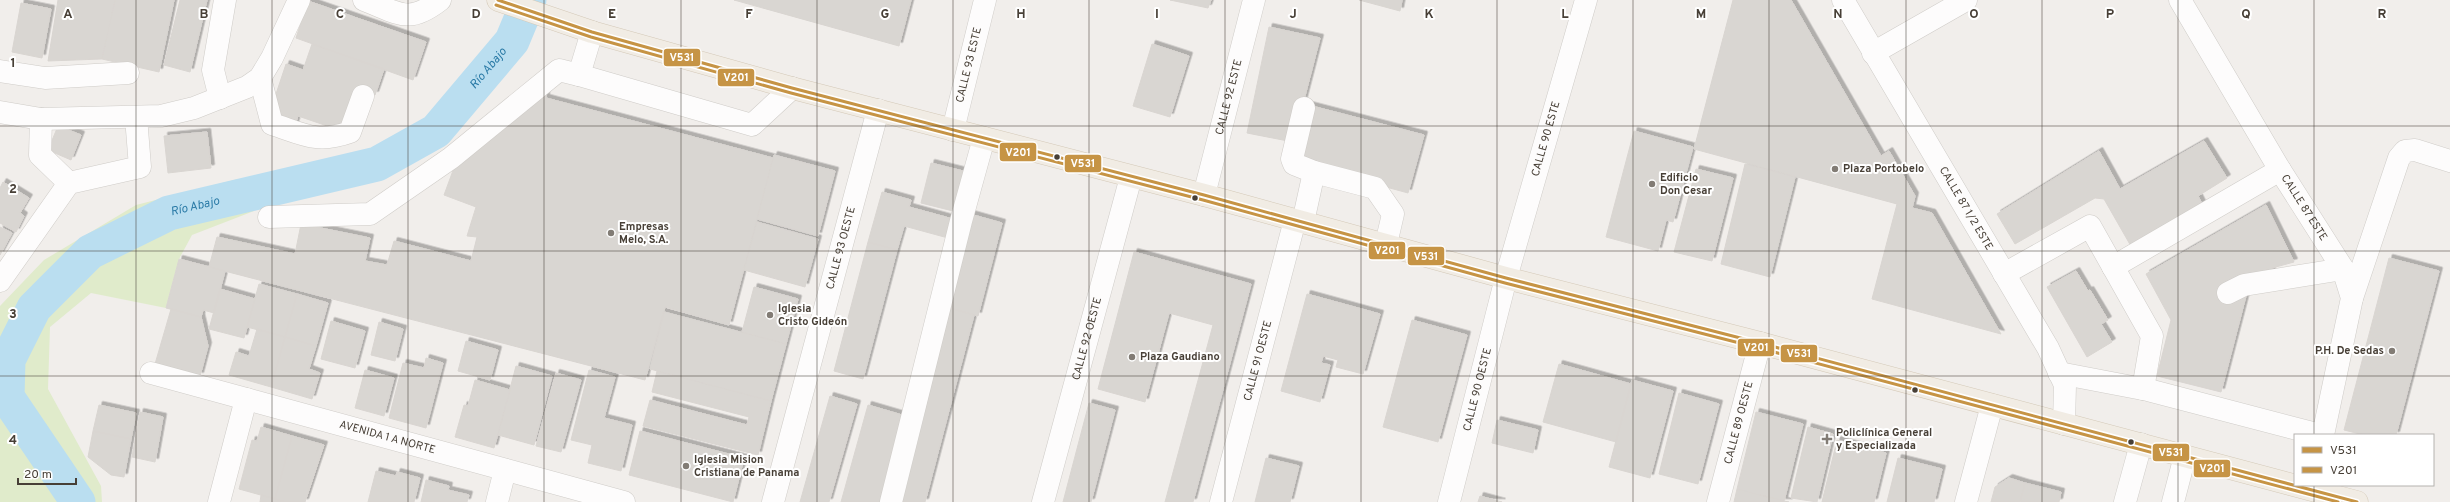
<svg xmlns="http://www.w3.org/2000/svg" width="2450" height="502" viewBox="0 0 2450 502" font-family="Overpass,sans-serif">
  <style>
    .green { fill: #e0ebcb }
    .lines { fill: none; stroke-linecap: round; stroke-linejoin: round }
    .river { stroke: #badef0; stroke-width: 35 }
    .building { fill: #d9d6d2; stroke: #d9d5d1; filter: url(#shadow) }
    .minor-casing { stroke: #cfccc8; stroke-width: 23 }
    .major-casing { stroke: #d4c9b8; stroke-width: 23 }
    .minor { stroke: #fdfcfc; stroke-width: 22 }
    .major { stroke: #f1ece4; stroke-width: 22 }
    .bus-1-casing { stroke: #fff; stroke-width: 6 }
    .bus-2-casing { stroke: #fff; stroke-width: 6 }
    .bus-1 { stroke: #c69445; stroke-width: 3 }
    .bus-2 { stroke: #c69445; stroke-width: 3 }
    .grid { fill: none; stroke: #473f36; stroke-width: 1; stroke-opacity: 0.55 }
    .bus-dot { fill: #473f36; stroke: #fff; stroke-width: 1.5 }
    .poi-dot { fill: #827c75; stroke: #fff; stroke-width: 1.5 }
    .labels { text-anchor: middle; dominant-baseline: central; stroke-width: 4; stroke-linejoin: round; paint-order: stroke }
    .street-label { font-size: 11px; fill: #473f36; stroke: #fff }
    .poi-label { font-size: 11px; font-weight: bold; fill: #473f36; stroke: #fff; text-anchor: start }
    .water-label { font-size: 12px; font-style: italic; fill: #2a7aa6; stroke: #fff }
    .grid-label { font-size: 13px; text-anchor: middle; font-weight: bold; fill: #473f36; stroke: #fff; stroke-width: 4; stroke-linejoin: round; paint-order: stroke }
    .line-badge { stroke: #fff; stroke-width: 1.5 }
    .badge-label { font-size: 11px; text-anchor: middle; font-weight: bold; fill: #fff }
  </style>
  <defs>
    <filter id="shadow"><feDropShadow dx="3.5" dy="-3.5" stdDeviation="0" flood-color="#0004"/></filter>
  </defs>
  <rect width="100%" height="100%" fill="#f1eeeb"/>
  <!-- green -->
  <path class="green" d="M238,179L254,211L192,235L179,259L166,308L91,293L50,327L48,389L101,486L102,502H0V306L44,260L136,205Z"/>
  <g class="lines">
    <!-- river -->
    <path class="river" id="s1" d="M78,502L7,397L8,360L34,308L90,252L169,213L377,164L436,131L512,41L529,0"/>
  </g>
  <!-- building -->
  <path class="building" d="M58,0H115L102,59L48,61Z
    M115,0H174L159,72L102,59Z
    M180,0H207L190,72L164,65Z
    M734,0H911L899,46Z
    M1170,0H1211L1208,8Z
    M1359,0H1402L1400,11Z
    M1733,0H1791L1881,156L1889,151L1915,196L1912,208L1932,213L2001,334L1872,299L1897,204L1694,149Z
    M308,1L426,42L413,80L296,38Z
    M21,3L51,9L42,58L12,52Z
    M1269,27L1320,38L1293,142L1247,133Z
    M312,44L384,69L375,95L357,88L342,131L298,116L294,128L275,122L274,100L286,64L303,70Z
    M1152,44L1189,56L1170,117L1133,106Z
    M536,91L546,95V98L773,158L729,325L665,307L645,380L209,267L217,237L295,254L301,224L370,238L365,261L387,265L394,241L471,261L477,237L467,236L476,207L444,195L458,157L521,108H532Z
    M1308,105L1424,135L1408,193L1295,162Z
    M58,126L81,135L71,160L48,150Z
    M1634,131L1693,147L1673,222L1666,220L1658,251L1606,237Z
    M207,132L211,168L168,173L164,136Z
    M2204,141L2227,178L2198,196L2204,208L2132,248L2104,199L2095,198L2015,244L1997,214L2099,151L2120,189Z
    M774,155L835,171L818,236L757,219Z
    M931,163L967,172L957,212L921,203Z
    M1745,164L1795,177L1770,277L1721,264Z
    M1696,169L1733,178L1712,261L1674,252Z
    M3,182L29,198L20,213L24,216L16,232L0,223V188Z
    M882,192L911,200L909,207L953,219L948,238L904,226L897,250L868,242Z
    M2266,205L2294,262L2272,268V275L2247,292L2221,392L2157,376L2171,320L2146,274Z
    M970,214L1002,223L978,316L946,307Z
    M757,222L818,239L805,287L744,270Z
    M0,227L12,233L0,255Z
    M868,242L897,250L863,379L834,371Z
    M1134,252L1251,284L1193,502H1165L1213,325L1169,313L1145,402L1098,389Z
    M2389,258L2439,271L2396,435H2364L2344,430Z
    M179,259L225,271L214,313L203,310L201,317L166,308Z
    M2076,271L2088,291L2090,290L2108,320L2101,324L2112,342L2087,357L2047,287Z
    M259,284L297,294L285,337L247,327Z
    M754,287L798,299L786,344L742,332Z
    M220,289L255,299L244,338L209,329Z
    M297,294L328,303L316,346L285,337Z
    M1307,294L1380,314L1363,374L1336,367L1338,360L1323,356L1321,363L1330,365L1320,402L1281,391Z
    M950,308L974,315L925,502H899Z
    M171,309L201,317L208,346L200,376L155,364Z
    M664,312L786,344L771,401L650,369Z
    M1412,320L1467,335L1438,442L1383,427Z
    M331,321L365,331L355,368L321,359Z
    M379,322L403,329L395,361L371,355Z
    M257,329L285,337L271,387L229,375L236,352L249,356Z
    M285,337L316,346L309,369L320,373L312,399L271,387Z
    M466,341L498,350L490,380L458,371Z
    M426,358L443,363L426,428L389,418L403,363L424,368Z
    M1559,364L1631,384L1616,442L1543,422Z
    M516,366L552,376L534,445L498,435Z
    M365,370L394,378L384,416L355,408Z
    M589,370L615,377L604,418L632,425L621,471L588,463L592,445L571,440Z
    M657,371L771,401L758,455L643,426L650,400L747,425L749,417L652,392Z
    M556,373L581,380L561,452L536,446Z
    M475,380L510,390L494,448L455,437L464,405L468,406Z
    M1632,380L1673,391L1650,478L1609,467Z
    M1679,393L1719,404L1698,484L1659,474Z
    M830,396L857,404L829,502H800Z
    M1089,403L1115,410L1091,502H1063Z
    M99,405L136,413L131,439L93,431Z
    M868,405L909,417L886,502H841Z
    M140,412L163,417L155,462L132,457Z
    M1756,412L1803,424L1784,501L1737,489Z
    M1497,420L1538,430L1533,453L1492,443Z
    M261,427L292,436L275,499L239,489L252,440L257,441Z
    M1808,427L1833,434L1817,502L1791,498Z
    M93,431L131,439L124,477L111,475L88,457Z
    M640,431L744,458L733,502L629,475Z
    M292,436L324,445L305,502H286L275,499Z
    M1837,440L1886,453L1874,502H1822Z
    M1266,458L1299,466L1290,502H1255Z
    M1898,458L1942,469L1934,502H1887Z
    M376,471L396,476L397,472L420,478L414,502H368Z
    M2009,478L2025,483L2020,502H1991L1995,487Z
    M426,480L449,486L448,490L469,495L467,502H421Z
    M2025,483L2061,492L2059,502H2020Z
    M1737,489L1784,501L1789,502H1734Z
    M261,495L275,499L286,502H260Z
    M1480,496L1502,502H1478Z"/>
  <g class="lines">
    <!-- minor casing -->
    <g class="minor-casing">
      <g id="minor">
        <path d="M364,0C399,13 408,25 440,0"/>
        <path id="s2" d="M1843,0L2048,348L2065,385L2064,424"/>
        <path id="s3" d="M2180,0L2280,170L2343,269L2352,298L2323,435"/>
        <path d="M592,32L579,75L752,125L792,88"/>
        <path d="M1873,53L1966,0"/>
        <path d="M0,71L45,78L128,73"/>
        <path d="M260,78L272,124C303,134 317,144 350,132L363,96"/>
        <path d="M220,98L213,70L225,0"/>
        <path d="M1304,108L1292,159L1294,164L1314,172L1375,188L1393,214L1386,244"/>
        <path d="M0,112L41,119L161,116L194,108L247,87L260,78L272,58L299,0"/>
        <path d="M41,119L40,155L69,183"/>
        <path id="s4" d="M953,130L985,0"/>
        <path id="s5" d="M1204,195L1254,0"/>
        <path d="M269,217L370,214L451,158L559,70L579,75"/>
        <path d="M1303,222L1314,172"/>
        <path d="M2113,267L2280,170"/>
        <path d="M2004,274L2090,226L2152,336L2143,389"/>
        <path d="M0,281L69,183L140,167L136,117"/>
        <path d="M2228,293L2244,285L2343,269"/>
        <path d="M2352,298L2399,158L2405,151L2415,150L2450,161"/>
        <path id="s6" d="M151,373L624,502"/>
        <path d="M2059,373L2148,390L2320,435"/>
        <path d="M219,502L246,399"/>
        <path d="M497,502L505,470"/>
        <path id="s7" d="M773,502L878,110"/>
        <path d="M891,502L961,221L984,138"/>
        <path id="s8" d="M1043,502L1131,177"/>
        <path id="s9" d="M1221,502L1295,220"/>
        <path id="s10" d="M1449,502L1506,278L1586,0"/>
        <path id="s11" d="M1718,502L1760,343"/>
        <path d="M1966,502L1992,405"/>
        <path d="M2125,502L2141,444"/>
        <path d="M2173,502L2185,456"/>
      </g>
    </g>
    <!-- major casing -->
    <g class="major-casing">
      <path id="major" d="M498,0L592,32L792,88L1204,195L1506,278L1760,343L2357,502"/>
    </g>
    <!-- minor -->
    <use href="#minor" class="minor"/>
    <!-- major -->
    <use href="#major" class="major"/>
    <!-- bus-1 casing -->
    <g class="bus-1-casing">
      <path id="bus-1" d="M498,0L592,32L792,88L1204,195L1506,278L1760,343L2357,502"/>
    </g>
    <!-- bus-2 casing -->
    <g class="bus-2-casing">
      <path id="bus-2" d="M496,5L591,37L791,93L1203,200L1505,283L1759,348L2338,502"/>
    </g>
    <!-- bus-1 -->
    <use href="#bus-1" class="bus-1"/>
    <!-- bus-2 -->
    <use href="#bus-2" class="bus-2"/>
  </g>
  <!-- grid -->
  <path class="grid" d="M136,0V502M272,0V502M408,0V502M544,0V502M681,0V502M817,0V502M953,0V502M1089,0V502M1225,0V502M1361,0V502M1497,0V502M1633,0V502M1769,0V502M1906,0V502M2042,0V502M2178,0V502M2314,0V435M0,126H2450M0,251H2450M0,376H2450M2314,485V502"/>
  <!-- markers -->
  <g class="bus-dot">
    <circle cx="1057" cy="157" r="3.5"/>
    <circle cx="1195" cy="198" r="3.5"/>
    <circle cx="1915" cy="390" r="3.5"/>
    <circle cx="2131" cy="442" r="3.5"/>
  </g>
  <g class="poi-dot">
    <circle cx="1835" cy="169" r="4"/>
    <circle cx="1652" cy="184" r="4"/>
    <circle cx="611" cy="233" r="4"/>
    <circle cx="770" cy="315" r="4"/>
    <circle cx="2392" cy="351" r="4"/>
    <circle cx="1132" cy="357" r="4"/>
    <path d="M1825 433h4v4h4v4h-4v4h-4v-4h-4v-4h4z"/>
    <circle cx="686" cy="466" r="4"/>
  </g>
  <g class="labels">
    <!-- street labels -->
    <g class="street-label">
      <text stroke="none"><textPath href="#s4" startOffset="67">CALLE 93 ESTE</textPath></text>
      <text stroke="none"><textPath href="#s5" startOffset="101">CALLE 92 ESTE</textPath></text>
      <text stroke="none"><textPath href="#s10" startOffset="376">CALLE 90 ESTE</textPath></text>
      <text stroke="none"><textPath href="#s2" startOffset="242">CALLE 87 1/2 ESTE</textPath></text>
      <text stroke="none"><textPath href="#s3" startOffset="242">CALLE 87 ESTE</textPath></text>
      <text stroke="none"><textPath href="#s7" startOffset="263">CALLE 93 OESTE</textPath></text>
      <text stroke="none"><textPath href="#s8" startOffset="169">CALLE 92 OESTE</textPath></text>
      <text stroke="none"><textPath href="#s9" startOffset="146">CALLE 91 OESTE</textPath></text>
      <text stroke="none"><textPath href="#s10" startOffset="116">CALLE 90 OESTE</textPath></text>
      <text stroke="none"><textPath href="#s11" startOffset="82">CALLE 89 OESTE</textPath></text>
      <text stroke="none"><textPath href="#s6" startOffset="245">AVENIDA 1 A NORTE</textPath></text>
    </g>
    <!-- poi labels -->
    <g class="poi-label">
      <text x="1843" y="169">Plaza Portobelo</text>
      <text x="1660" y="178">Edificio<tspan x="1660" dy="13">Don Cesar</tspan></text>
      <text x="619" y="227">Empresas<tspan x="619" dy="13">Melo, S.A.</tspan></text>
      <text x="778" y="309">Iglesia<tspan x="778" dy="13">Cristo Gideón</tspan></text>
      <text x="2384" y="351" text-anchor="end">P.H. De Sedas</text>
      <text x="1140" y="357">Plaza Gaudiano</text>
      <text x="1836" y="433">Policlínica General<tspan x="1836" dy="13">y Especializada</tspan></text>
      <text x="694" y="460">Iglesia Mision<tspan x="694" dy="13">Cristiana de Panama</tspan></text>
    </g>
    <!-- water labels -->
    <g class="water-label">
      <text stroke="none"><textPath href="#s1" startOffset="752">Río Abajo</textPath></text>
      <text stroke="none"><textPath href="#s1" startOffset="416">Río Abajo</textPath></text>
    </g>
  </g>
  <g class="grid-label">
    <text x="68" y="18">A</text>
    <text x="204" y="18">B</text>
    <text x="340" y="18">C</text>
    <text x="476" y="18">D</text>
    <text x="612" y="18">E</text>
    <text x="749" y="18">F</text>
    <text x="885" y="18">G</text>
    <text x="1021" y="18">H</text>
    <text x="1157" y="18">I</text>
    <text x="1293" y="18">J</text>
    <text x="1429" y="18">K</text>
    <text x="1565" y="18">L</text>
    <text x="1701" y="18">M</text>
    <text x="1838" y="18">N</text>
    <text x="1974" y="18">O</text>
    <text x="2110" y="18">P</text>
    <text x="2246" y="18">Q</text>
    <text x="2382" y="18">R</text>
    <text x="13" y="67">1</text>
    <text x="13" y="193">2</text>
    <text x="13" y="318">3</text>
    <text x="13" y="444">4</text>
  </g>
  <g class="line-badge">
    <rect x="663" y="48" width="38" height="19" rx="4" fill="#c69445"/>
    <rect x="717" y="68" width="38" height="19" rx="4" fill="#c69445"/>
    <rect x="999" y="142" width="38" height="20" rx="4" fill="#c69445"/>
    <rect x="1064" y="154" width="38" height="19" rx="4" fill="#c69445"/>
    <rect x="1368" y="241" width="38" height="19" rx="4" fill="#c69445"/>
    <rect x="1407" y="246" width="38" height="20" rx="4" fill="#c69445"/>
    <rect x="1737" y="338" width="38" height="19" rx="4" fill="#c69445"/>
    <rect x="1780" y="344" width="38" height="19" rx="4" fill="#c69445"/>
    <rect x="2152" y="443" width="38" height="19" rx="4" fill="#c69445"/>
    <rect x="2193" y="459" width="38" height="19" rx="4" fill="#c69445"/>
  </g>
  <g class="badge-label">
    <text x="682" y="61">V531</text>
    <text x="736" y="81">V201</text>
    <text x="1018" y="156">V201</text>
    <text x="1083" y="167">V531</text>
    <text x="1387" y="254">V201</text>
    <text x="1426" y="260">V531</text>
    <text x="1756" y="351">V201</text>
    <text x="1799" y="357">V531</text>
    <text x="2171" y="456">V531</text>
    <text x="2212" y="472">V201</text>
  </g>
  <!-- legend -->
  <rect x="2294" y="434" width="140" height="52" fill="#ffffff" stroke="#b5b2af"/>
  <rect x="2302" y="447" width="20" height="6" fill="#c69445" stroke="#b5b2af"/>
  <text x="2330" y="454" font-size="12" fill="#473f36">V531</text>
  <rect x="2302" y="467" width="20" height="6" fill="#c69445" stroke="#b5b2af"/>
  <text x="2330" y="474" font-size="12" fill="#473f36">V201</text>
  <!-- scale -->
  <path d="M18 478v6h58v-6" fill="none" stroke="#473f36" stroke-width="2"/>
  <text x="24" y="478" font-size="12" fill="#473f36" stroke="#ffffff" stroke-width="3" paint-order="stroke">20 m</text>
</svg>
